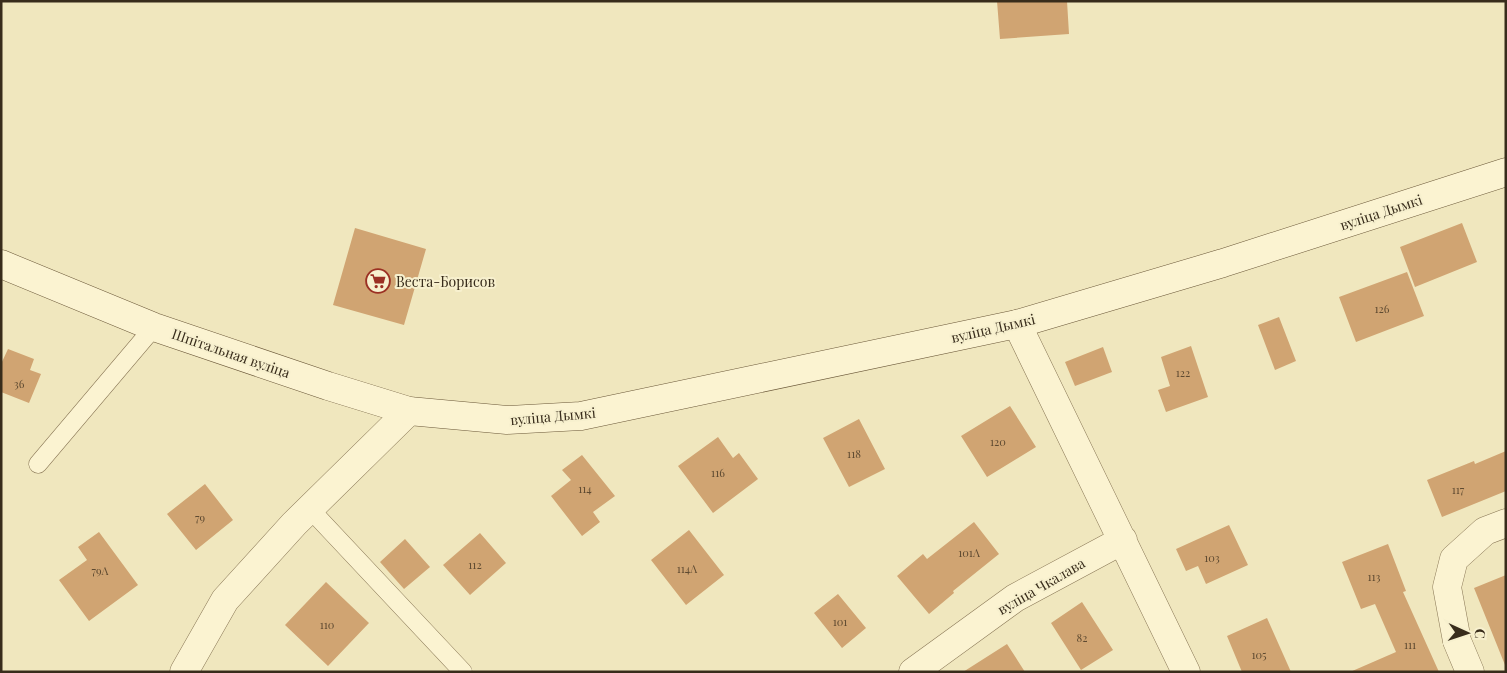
<svg xmlns="http://www.w3.org/2000/svg" width="1507" height="673" viewBox="0 0 1507 673" font-family="'Playfair Display',serif">
  <style>
    .building { fill: #d0a472 }
    .lines { fill: none; stroke-linecap: round; stroke-linejoin: round }
    .lane-casing { stroke: #897756; stroke-width: 19 }
    .street-casing { stroke: #897756; stroke-width: 29 }
    .secondary-casing { stroke: #6b5839; stroke-width: 29 }
    .lane { stroke: #fbf3d1; stroke-width: 18 }
    .street { stroke: #fbf3d1; stroke-width: 28 }
    .secondary { stroke: #fbf3d1; stroke-width: 28 }
    .labels { text-anchor: middle; dominant-baseline: central; stroke-width: 4; stroke-linejoin: round; paint-order: stroke }
    .number-label { font-size: 11px; fill: #5e4a31 }
    .street-label { font-size: 14px; fill: #382c1b; stroke: #f7f0ce }
    .poi-label { font-size: 14px; fill: #382c1b; stroke: #f7f0ce; text-anchor: start }
  </style>
  <rect width="100%" height="100%" fill="#f0e7be"/>
  <!-- building -->
  <path class="building" d="M997,1H1067L1069,34L1000,39Z
    M1462,223L1477,262L1415,287L1400,247Z
    M355,228L426,249L404,325L333,305Z
    M1407,272L1424,316L1356,342L1339,297Z
    M1279,317L1296,361L1275,370L1258,325Z
    M1191,346L1208,397L1166,412L1158,390L1170,386L1161,357Z
    M1103,347L1112,372L1075,386L1065,362Z
    M8,349L34,359L30,370L41,374L29,403L1,392V364Z
    M1010,406L1036,447L987,477L961,436Z
    M859,419L885,469L849,487L823,438Z
    M718,437L733,458L739,453L758,479L713,513L678,466Z
    M1506,451V491L1442,517L1427,480L1474,461L1475,464Z
    M582,455L615,496L593,512L600,522L582,536L551,496L571,480L562,470Z
    M205,484L233,520L196,550L167,514Z
    M974,522L999,554L953,591L954,593L929,614L897,576L923,554L927,559Z
    M1229,525L1248,565L1206,584L1198,566L1186,571L1176,549Z
    M689,530L724,575L686,605L651,560Z
    M99,532L138,585L89,621L59,580L87,560L78,547Z
    M480,533L506,563L470,595L443,565Z
    M405,539L430,567L404,589L380,562Z
    M1388,544L1406,591L1403,592L1439,672H1350L1396,652L1375,604L1361,609L1342,562Z
    M1506,575V665H1505L1474,588Z
    M326,582L369,623L328,666L285,625Z
    M838,594L866,628L842,648L814,613Z
    M1082,602L1113,650L1081,670L1051,623Z
    M1267,618L1291,672H1242L1227,636Z
    M1007,644L1025,672H963Z"/>
  <g class="lines">
    <!-- lane casing -->
    <g class="lane-casing">
      <path id="lane" d="M38,464L154,327
        M310,509L463,672"/>
    </g>
    <!-- street casing -->
    <g class="street-casing">
      <path id="street" d="M1017,324L1186,672
        M184,672L225,600L294,524L409,411
        M913,672L1015,598L1123,540
        M1470,672L1457,641L1447,587L1454,559L1485,531L1506,523"/>
    </g>
    <!-- secondary casing -->
    <g class="secondary-casing">
      <path id="secondary" d="M1,264L154,327L328,386L409,411L507,420L581,416L1017,324L1223,263L1506,172"/>
    </g>
    <!-- lane -->
    <use href="#lane" class="lane"/>
    <!-- street -->
    <use href="#street" class="street"/>
    <!-- secondary -->
    <use href="#secondary" class="secondary"/>
  </g>
  <!-- icons -->
  <defs>
    <g id="supermarket-ring" transform="scale(1.25)"><circle r="9.5" fill="#f7f0ce" stroke="#9b3023" stroke-width="1.5"/><path d="M-6-5.5h2.5l.6 2H6L4.5 2H-2.5L-4.4-4H-6ZM-1.5 3.2a1.3 1.3 0 1 0 .1 0ZM3 3.2a1.3 1.3 0 1 0 .1 0Z" fill="#9b3023"/></g>
  </defs>
  <g fill-rule="evenodd">
    <use href="#supermarket-ring" x="378" y="281"/>
  </g>
  <g class="labels">
    <!-- number labels -->
    <g class="number-label">
      <text x="1382" y="308">126</text>
      <text x="1183" y="372">122</text>
      <text x="19" y="383">36</text>
      <text x="998" y="441">120</text>
      <text x="854" y="453">118</text>
      <text x="718" y="472">116</text>
      <text x="585" y="488">114</text>
      <text x="1458" y="489">117</text>
      <text x="200" y="517">79</text>
      <text x="969" y="552">101А</text>
      <text x="1212" y="557">103</text>
      <text x="475" y="564">112</text>
      <text x="687" y="568">114А</text>
      <text x="100" y="570">79А</text>
      <text x="1374" y="576">113</text>
      <text x="840" y="621">101</text>
      <text x="327" y="624">110</text>
      <text x="1082" y="637">82</text>
      <text x="1410" y="644">111</text>
      <text x="1259" y="654">105</text>
    </g>
    <!-- street labels -->
    <g class="street-label">
      <text transform="translate(1381 212) rotate(-18)">вуліца Дымкі</text>
      <text transform="translate(993 328) rotate(-13)">вуліца Дымкі</text>
      <text transform="translate(231 353) rotate(19)">Шпітальная вуліца</text>
      <text transform="translate(553 416) rotate(-5)">вуліца Дымкі</text>
      <text transform="translate(1041 586) rotate(-30)">вуліца Чкалава</text>
    </g>
    <!-- poi labels -->
    <g class="poi-label">
      <text x="396" y="281">Веста-Борисов</text>
    </g>
  </g>
  <!-- border -->
  <rect width="1507" height="673" fill="none" stroke="#382c1b" stroke-width="5"/>
  <!-- north arrow -->
  <g transform="translate(1467 633) rotate(93)" stroke="#f7f0ce" stroke-width="4" paint-order="stroke">
  <path d="M0-4L9 19L0 12L-9 19Z" fill="#382c1b"/>
  <text y="-8" font-size="14" font-weight="bold" text-anchor="middle" fill="#382c1b">С</text>
  </g>
</svg>
